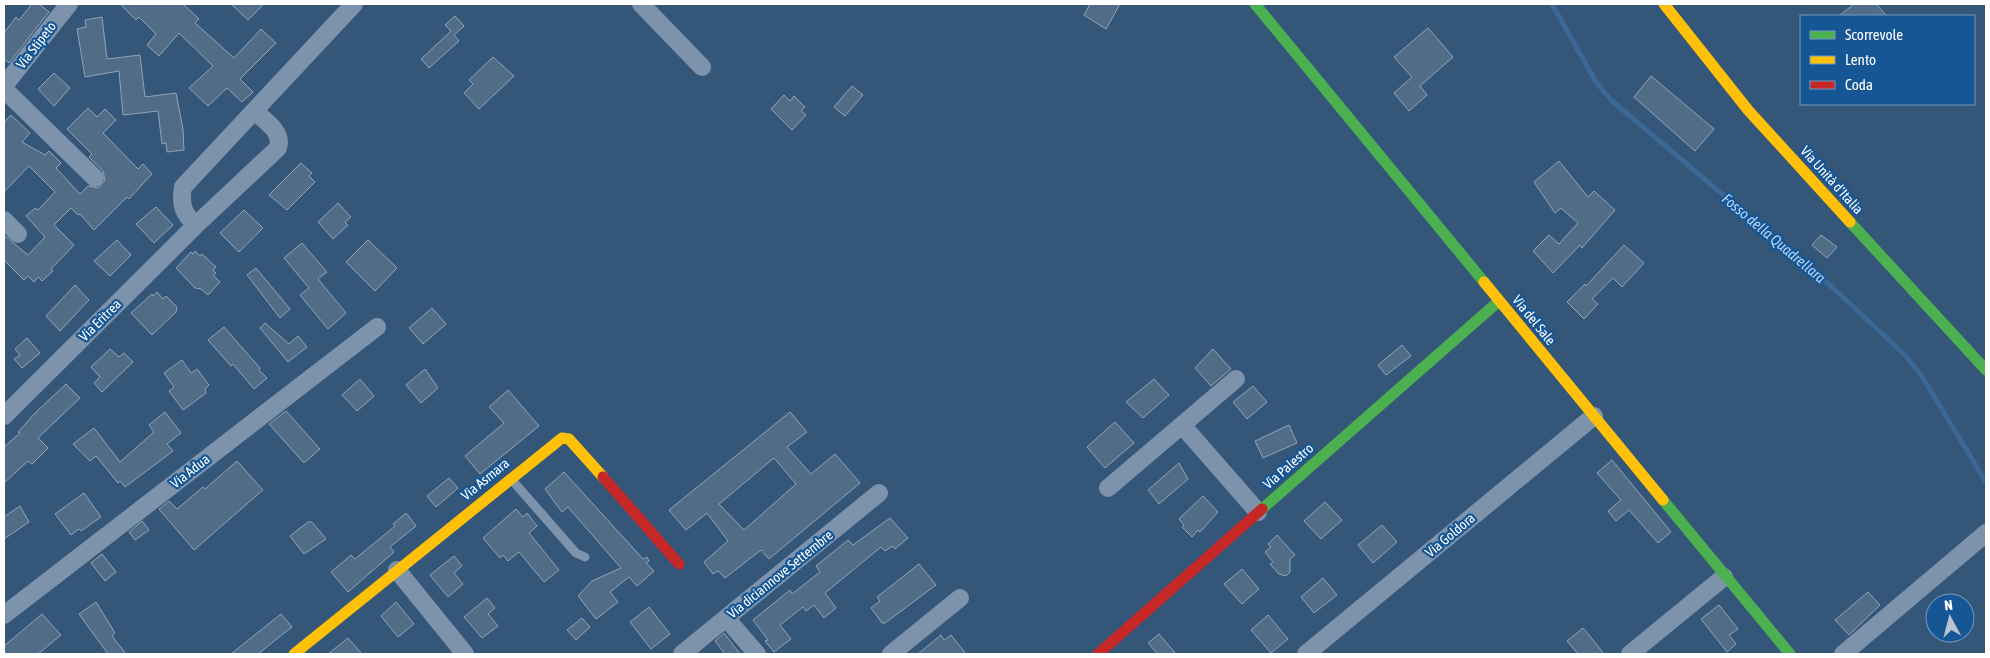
<svg xmlns="http://www.w3.org/2000/svg" width="1990" height="658" viewBox="0 0 1990 658" font-family="'Asap Condensed',sans-serif">
  <style>
    .lines { fill: none; stroke-linecap: round; stroke-linejoin: round }
    .stream { stroke: #3b6895; stroke-width: 5 }
    .building { fill: #516c87; stroke: #92a5b8; fill-rule: evenodd }
    .lane { stroke: #7c93ab; stroke-width: 9 }
    .street { stroke: #7c93ab; stroke-width: 18 }
    .fast { stroke: #4caf50; stroke-width: 11 }
    .slow { stroke: #ffc107; stroke-width: 11 }
    .jam { stroke: #c62828; stroke-width: 11 }
    .labels { text-anchor: middle; dominant-baseline: central; stroke-width: 4.5; stroke-linejoin: round; paint-order: stroke }
    .street-label { font-size: 14px; fill: #fff; stroke: #175695 }
    .water-label { font-size: 15px; font-style: italic; fill: #b4d7f8; stroke: #175695 }
  </style>
  <rect width="100%" height="100%" fill="#345678"/>
  <g class="lines">
    <!-- stream -->
    <path class="stream" d="M1552,4L1596,82L1611,100L1832,287L1905,355L1921,375L1986,482"/>
  </g>
  <!-- building -->
  <path class="building" d="M32,4H39L49,12L9,63L4,59V33L16,17L19,20Z
    M120,4H183L199,19L195,23L234,58L261,29L276,43L240,79L253,92L242,102L227,88L208,106L189,88L213,66L179,33L159,56L147,45L156,34L139,17L136,20Z
    M231,4H264L248,20Z
    M1090,4H1120L1106,29L1084,15Z
    M1854,4H1876L1887,16H1839Z
    M455,16L464,26L454,35L459,41L429,68L421,59L451,31L445,25Z
    M102,17L107,59L140,55L145,97L176,93L183,129L184,150L167,152L166,143L162,144L158,111L123,115L119,71L85,77L77,29L86,27L85,20Z
    M1428,28L1453,57L1420,86L1427,95L1409,111L1394,93L1412,77L1394,57Z
    M493,57L514,76L479,109L464,93L473,84L469,80Z
    M54,73L70,88L54,106L38,89Z
    M1651,76L1714,129L1695,151L1634,97Z
    M852,86L863,95L845,116L834,107Z
    M784,95L790,101L794,96L805,107L801,111L806,115L792,130L771,109Z
    M88,108L97,117L105,109L116,120L103,133L138,169L143,164L152,174L129,199L127,197L94,230L80,214L78,215L71,208L54,225L74,245L51,269L53,271L42,281L38,277L34,282L28,276L24,280L4,260V235L28,255L45,237L26,216L35,208L38,210L55,192L29,166L4,192V122L11,115L30,133L22,142L45,155L49,151L61,163L56,168L80,194L88,186L98,188L105,180L103,171L89,157L92,154L67,129Z
    M1559,161L1588,197L1594,191L1615,210L1582,248L1580,245L1553,273L1533,251L1549,235L1559,244L1578,223L1561,208L1555,213L1534,182Z
    M301,163L312,173L309,176L315,182L287,210L269,195Z
    M338,203L351,217L345,222L348,225L333,239L318,222Z
    M156,207L173,225L154,243L136,224Z
    M244,210L263,228L239,252L220,233Z
    M1821,235L1837,247L1827,258L1812,245Z
    M117,240L131,255L110,276L94,261Z
    M368,240L397,268L375,291L346,262Z
    M302,243L327,272L318,279L346,313L328,329L300,295L309,288L284,258Z
    M1624,245L1644,263L1622,287L1613,278L1592,299L1598,304L1584,319L1567,302L1585,284L1586,286Z
    M195,251L200,256L202,254L216,267L213,270L216,273L213,275L220,282L208,295L201,289L195,288L176,268L191,252L193,254Z
    M256,268L290,309L280,318L247,275Z
    M75,285L89,300L60,331L46,316Z
    M157,292L163,299L166,296L177,307L176,312L152,335L131,313L152,294L153,296Z
    M432,308L446,324L423,344L409,328Z
    M265,323L289,344L298,336L307,347L288,362L260,328Z
    M224,327L260,368L259,370L267,378L254,389L233,364L231,366L208,340Z
    M27,338L40,353L22,368L14,359L20,355L15,349Z
    M1402,345L1411,356L1386,375L1378,365Z
    M110,349L119,357L124,353L133,362L102,392L94,383L100,377L91,367Z
    M1213,349L1231,369L1211,386L1195,368Z
    M182,360L191,373L197,369L209,385L205,389L206,393L183,410L169,391L174,387L164,373Z
    M425,369L438,388L421,403L406,385Z
    M360,379L374,396L357,411L342,395Z
    M1154,379L1169,395L1143,418L1126,402Z
    M66,384L80,398L38,438L48,448L32,464L28,461L4,483V447L20,433L18,432L36,412Z
    M1253,386L1267,402L1247,419L1233,402Z
    M508,390L539,426L480,474L465,456L504,423L489,407Z
    M286,411L320,449L304,463L269,424Z
    M165,412L181,433L167,444L173,451L125,487L120,481L118,483L96,456L90,461L73,444L94,428L120,462L154,432L149,425Z
    M790,412L807,432L787,447L811,474L835,454L860,483L769,559L761,550L725,578L718,571L713,574L704,562L728,541L707,513L686,530L669,510ZM774,458L796,484L744,530L719,504Z
    M1115,422L1134,443L1105,468L1087,447Z
    M1289,425L1297,443L1263,458L1255,441Z
    M1612,460L1671,532L1658,543L1629,510L1616,521L1608,511L1621,500L1597,473Z
    M237,461L263,490L194,550L159,509L169,501L177,509L203,487L205,489Z
    M1179,463L1188,479L1159,504L1148,490Z
    M564,472L643,559L647,557L649,561L646,563L654,571L637,586L629,577L610,592L618,602L596,619L578,596L592,581L621,568L568,507L562,512L545,489Z
    M449,478L458,488L436,507L427,496Z
    M84,493L101,517L81,531L79,529L71,535L55,514Z
    M1203,496L1218,512L1200,532L1198,530L1192,537L1182,527L1184,525L1179,519Z
    M1325,502L1342,520L1321,539L1304,521Z
    M20,506L29,522L4,539V517Z
    M516,509L523,517L527,513L537,526L529,533L559,570L544,582L519,552L508,561L503,555L500,558L483,538Z
    M406,513L416,526L390,547L394,552L348,592L331,572L351,555L355,559L395,526L393,524Z
    M890,518L908,538L895,549L893,546L885,551L881,547L825,593L836,608L824,618L814,605L806,611L803,607L780,625L791,639L774,652L765,641L768,640L753,620L790,590L792,594L820,572L816,566L848,540L853,545Z
    M142,521L149,530L135,540L129,532Z
    M308,522H312L326,539L304,554L290,536Z
    M1382,525L1397,542L1373,563L1358,545Z
    M1277,535L1295,555L1290,559V572L1286,576L1279,574L1270,564L1273,562L1265,552L1271,547L1268,544Z
    M102,554L116,572L105,581L91,563Z
    M454,556L462,566L454,573L463,584L448,597L430,575Z
    M919,564L936,585L885,623H882L871,608L880,601L877,597Z
    M1242,569L1259,589L1242,604L1224,584Z
    M1323,578L1337,595L1314,613L1301,597Z
    M1868,592L1880,605L1849,635L1835,620Z
    M487,598L495,608L488,614L498,626L482,638L464,617Z
    M96,602L115,633L112,636L126,654H108L79,614Z
    M396,602L414,624L398,637L381,616Z
    M1719,605L1738,629L1729,635L1736,644L1727,652L1701,619Z
    M649,607L670,634L651,649L630,622Z
    M42,614L61,635L38,654H4V646Z
    M281,614L292,627L283,634L258,654H231Z
    M1268,615L1288,639L1271,653L1251,630Z
    M582,618L590,627L576,640L567,630Z
    M1583,628L1589,635L1604,654H1578L1567,641Z
    M724,633L740,654H725L715,641Z
    M1159,634L1176,654H1158L1148,643Z
    M941,635L944,640L951,635L966,654H918Z
    M348,638L362,654H328Z"/>
  <g class="lines">
    <!-- lane -->
    <path class="lane" d="M512,480L576,553L585,557"/>
    <!-- street -->
    <path class="street" d="M641,4L702,67
      M4,86L69,4
      M4,89L95,178
      M4,220L18,234
      M196,225C183,214 180,204 183,187L354,4
      M4,416L196,225L278,148C283,131 265,121 254,111
      M1182,425L1258,512
      M1108,488L1236,379
      M397,570L465,654
      M4,615L377,327
      M726,618L757,654
      M682,654L879,493
      M891,654L960,598
      M1306,654L1594,416
      M1630,654L1724,577
      M1843,654L1986,533"/>
    <!-- fast -->
    <path class="fast" d="M1255,4L1484,282
      M1850,222L1986,370
      M1663,500L1790,654
      M1262,509L1499,301"/>
    <!-- slow -->
    <path class="slow" d="M1664,4L1748,110L1850,222
      M1484,282L1663,500
      M294,654L562,438L569,439L603,477"/>
    <!-- jam -->
    <path class="jam" d="M603,477L679,564
      M1098,654L1262,509"/>
  </g>
  <g class="labels">
    <!-- street labels -->
    <g class="street-label">
      <text transform="translate(36 45) rotate(-52)">Via Stipeto</text>
      <text transform="translate(1832 180) rotate(48)">Via Unità d'Italia</text>
      <text transform="translate(100 320) rotate(-45)">Via Eritrea</text>
      <text transform="translate(1534 320) rotate(51)">Via del Sale</text>
      <text transform="translate(1288 466) rotate(-41)">Via Palestro</text>
      <text transform="translate(190 471) rotate(-38)">Via Adua</text>
      <text transform="translate(485 479) rotate(-39)">Via Asmara</text>
      <text transform="translate(1450 535) rotate(-40)">Via Goldora</text>
      <text transform="translate(780 574) rotate(-39)">Via diciannove Settembre</text>
    </g>
    <!-- water labels -->
    <g class="water-label">
      <text transform="translate(1774 238) rotate(40)">Fosso della Quadrellara</text>
    </g>
  </g>
  <!-- border -->
  <rect width="1990" height="658" fill="none" stroke="#ffffff" stroke-width="10"/>
  <!-- legend -->
  <rect x="1800" y="15" width="175" height="90" fill="#175695" stroke="#749abf"/>
  <rect x="1810" y="31" width="25" height="8" fill="#4caf50" stroke="#749abf"/>
  <text x="1845" y="40" font-size="15" fill="#ffffff">Scorrevole</text>
  <rect x="1810" y="56" width="25" height="8" fill="#ffc107" stroke="#749abf"/>
  <text x="1845" y="65" font-size="15" fill="#ffffff">Lento</text>
  <rect x="1810" y="81" width="25" height="8" fill="#c62828" stroke="#749abf"/>
  <text x="1845" y="90" font-size="15" fill="#ffffff">Coda</text>
  <!-- north arrow -->
  <g transform="translate(1950 618) rotate(353)"><circle r="24" fill="#175695" stroke="#749abf"/>
  <path d="M0-4L9 19L0 12L-9 19Z" fill="#b8c4d0"/>
  <text y="-8" font-size="14" font-weight="bold" text-anchor="middle" fill="#ffffff">N</text>
  </g>
</svg>
